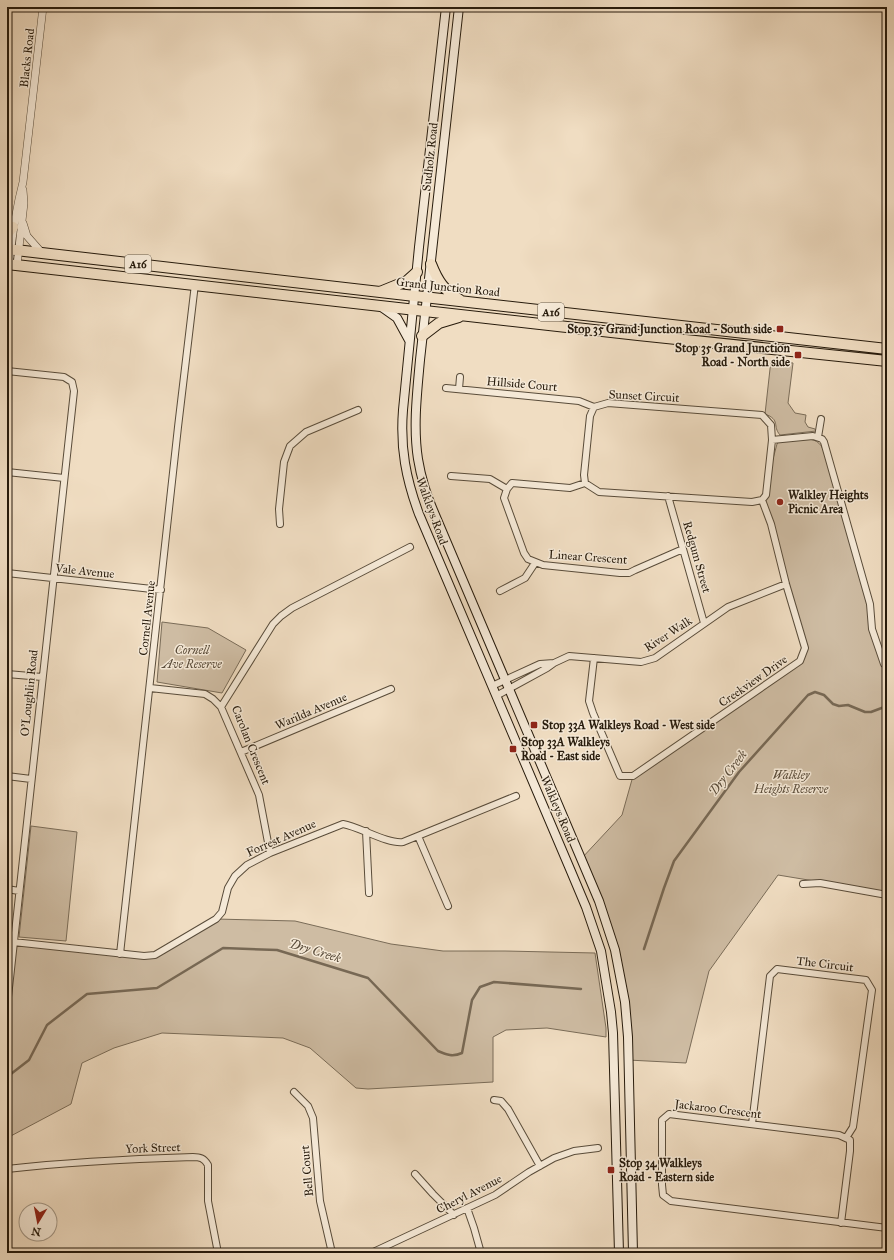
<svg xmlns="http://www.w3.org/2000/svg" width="894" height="1260" viewBox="0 0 894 1260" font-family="'IM FELL Great Primer',serif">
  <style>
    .green { fill: #cebca3; stroke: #7a6c58 }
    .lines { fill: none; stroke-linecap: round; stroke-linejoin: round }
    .stream { stroke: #776854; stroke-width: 2.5 }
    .minor-casing { stroke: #594c3a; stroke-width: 8 }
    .tertiary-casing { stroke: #594c3a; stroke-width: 8 }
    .secondary-casing { stroke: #271b0c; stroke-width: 10 }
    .trunk-casing { stroke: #271b0c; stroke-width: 12 }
    .minor { stroke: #f5e9d7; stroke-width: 6 }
    .tertiary { stroke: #f5e9d7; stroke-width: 7 }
    .secondary { stroke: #f5e9d7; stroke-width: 8 }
    .trunk { stroke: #f0ddc2; stroke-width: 10 }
    .poi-dot { fill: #8f2418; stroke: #f5e9d7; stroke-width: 1.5 }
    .labels { text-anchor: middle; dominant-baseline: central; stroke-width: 3; stroke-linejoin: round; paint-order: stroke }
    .shield { fill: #f5e9d7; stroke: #655949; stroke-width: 1 }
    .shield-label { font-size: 11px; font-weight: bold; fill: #271b0c }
    .street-label { font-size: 12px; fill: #271b0c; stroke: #f5e9d7 }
    .poi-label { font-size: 12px; font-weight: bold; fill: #271b0c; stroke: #f5e9d7; text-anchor: start }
    .park-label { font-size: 12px; font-style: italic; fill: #594b39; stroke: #f5e9d7 }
    .water-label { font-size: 13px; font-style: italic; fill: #5c4e3c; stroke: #f5e9d7 }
  </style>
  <rect width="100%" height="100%" fill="#f0ddc2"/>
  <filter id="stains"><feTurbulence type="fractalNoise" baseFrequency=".005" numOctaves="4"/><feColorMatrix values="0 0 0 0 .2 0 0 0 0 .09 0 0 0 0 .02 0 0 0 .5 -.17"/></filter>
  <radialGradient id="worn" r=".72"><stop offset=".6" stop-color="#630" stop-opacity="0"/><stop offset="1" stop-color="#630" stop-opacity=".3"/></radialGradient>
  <!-- green -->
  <path class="green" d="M771,360L793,363L788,403L795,413L806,415L805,422L808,427L815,429L816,431L780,435C772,426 781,420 765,414Z
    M802,439C811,439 818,439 823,449L870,604L872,619L887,666V893L778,875L709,971L686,1063L628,1060L617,957L581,859L622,815L633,776L800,661L805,648L762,500L777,444L780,441Z
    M162,622L208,628L246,650L222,693L157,682Z
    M31,826L77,832L66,941L19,937Z
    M216,919L295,921L391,944L443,951H505L595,953L606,1028V1037L547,1028L506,1030L493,1037V1082L368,1089L356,1088L310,1048L283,1038L162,1033L114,1048L82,1063L71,1104L7,1138V991L13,942L148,957Z"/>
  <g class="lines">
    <!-- stream -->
    <path class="stream" d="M644,949L664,888L674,861L739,772L808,695L815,692L824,695L833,704L839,706L848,705L865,712H871L887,706
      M7,1077L29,1060L47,1025L87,994L157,988L223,948L277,950L368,978L438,1051C447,1055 453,1057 462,1053L472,1000L480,987L494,982L581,989"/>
    <!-- minor casing -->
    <g class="minor-casing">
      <path id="minor" d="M7,371L64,377L72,382L74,391L7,1006
        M446,388L579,401L594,407
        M459,389L460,377
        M608,403L762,415L771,425L772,440L766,495L762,500L752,502L599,492L585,483L584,475L590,416L594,407Z
        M818,437L821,419
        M772,440L813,436L822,439L824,442L870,604L872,629L884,664L887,666
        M7,472L64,478
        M451,476L490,479L507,489
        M585,483L570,488L512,483L507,489L504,498L524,553L528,559L543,565L620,573H629L635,570L683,549
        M668,496L704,623
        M280,524L279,509L284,462L290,446L306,432L358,410
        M7,573L161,590
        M500,591L525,578L535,563
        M594,658L589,701L593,713L620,776H633L800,661L805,648L786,584L771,524L762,500
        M7,674L42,677
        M492,686L540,664L554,663L569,656L641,662L655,658L728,607L786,584
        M150,688L205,694L213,699L221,707
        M496,696L547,668L554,663
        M241,752L391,689
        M7,776L31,779
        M366,831L369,893
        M418,836L448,906
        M270,853L259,795L221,707L273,624L281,616L292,608L410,547
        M803,884L820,883L887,895
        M7,889L19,891
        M13,942L144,956L155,955L216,919L222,912L228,888L235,876L247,865L270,853L343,824C360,827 387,844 403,842L516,796
        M120,954L178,427L195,284
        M294,1092L308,1106L313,1118L320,1201L332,1253
        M494,1100L501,1101L508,1109L540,1166
        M752,1124L770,976L777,969L866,980L872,990L853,1127L846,1138
        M7,1169C69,1162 131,1159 193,1157C200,1157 204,1158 208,1165V1201L218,1253
        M415,1174L433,1194L454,1215
        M467,1208L474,1228L481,1253
        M841,1223L850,1151V1140L839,1135L669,1114L662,1120V1185L663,1195L671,1201L887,1228
        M371,1253L495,1195L529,1172L554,1158L574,1151L598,1148"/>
    </g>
    <!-- tertiary casing -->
    <g class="tertiary-casing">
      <path id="tertiary" d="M23,223L27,236L42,253
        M9,264C12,236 16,209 23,182L43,7
        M17,265L24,203L23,190"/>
    </g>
    <!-- secondary casing -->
    <g class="secondary-casing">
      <path id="secondary" d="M446,7L419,247L403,410C400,448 406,479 419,514L570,869L586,907L601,951L611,1012L613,1033L619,1253
        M459,7L420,360C417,393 413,427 418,459C421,477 426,494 433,510L599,901L615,950L625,1002L628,1037L633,1253
        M380,306L397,318L409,340"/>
    </g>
    <!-- trunk casing -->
    <g class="trunk-casing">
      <path id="trunk" d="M7,234L13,227
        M7,249L406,295L887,349
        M7,264L638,335L887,361
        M431,264C438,282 444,290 460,300
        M380,292L407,281L417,272
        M422,336L439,323L459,317"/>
    </g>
    <!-- minor -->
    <use href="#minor" class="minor"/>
    <!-- tertiary -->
    <use href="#tertiary" class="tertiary"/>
    <!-- secondary -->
    <use href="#secondary" class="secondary"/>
    <!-- trunk -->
    <use href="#trunk" class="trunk"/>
  </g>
  <!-- markers -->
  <g class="poi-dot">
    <rect x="776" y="325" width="8" height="8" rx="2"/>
    <rect x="794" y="351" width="8" height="8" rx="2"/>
    <circle cx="780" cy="502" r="4"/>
    <rect x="530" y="721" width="8" height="8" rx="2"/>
    <rect x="509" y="745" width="8" height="8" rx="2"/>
    <rect x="607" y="1166" width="8" height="8" rx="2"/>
  </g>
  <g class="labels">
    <!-- shield labels -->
    <g class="shield">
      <rect x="125" y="255" width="26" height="18" rx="3"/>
      <rect x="538" y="303" width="26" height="18" rx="3"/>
    </g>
    <g class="shield-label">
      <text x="138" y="264">A16</text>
      <text x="551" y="312">A16</text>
    </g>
    <!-- street labels -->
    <g class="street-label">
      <text transform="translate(27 58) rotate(-84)">Blacks Road</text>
      <text transform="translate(430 157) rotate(-84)">Sudholz Road</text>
      <text transform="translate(448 287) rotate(6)">Grand Junction Road</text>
      <text transform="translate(522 384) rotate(5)">Hillside Court</text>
      <text transform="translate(644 396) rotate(3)">Sunset Circuit</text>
      <text transform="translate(432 511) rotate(70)">Walkleys Road</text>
      <text transform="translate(588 557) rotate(4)">Linear Crescent</text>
      <text transform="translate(697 557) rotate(74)">Redgum Street</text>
      <text transform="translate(85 571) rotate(6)">Vale Avenue</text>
      <text transform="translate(147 618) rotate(-84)">Cornell Avenue</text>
      <text transform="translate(668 634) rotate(-33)">River Walk</text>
      <text transform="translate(753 681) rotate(-35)">Creekview Drive</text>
      <text transform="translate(29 693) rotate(-84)">O'Loughlin Road</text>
      <text transform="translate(311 711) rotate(-23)">Warilda Avenue</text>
      <text transform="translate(251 745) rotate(68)">Carolan Crescent</text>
      <text transform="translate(558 809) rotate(67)">Walkleys Road</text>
      <text transform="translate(281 838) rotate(-24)">Forrest Avenue</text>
      <text transform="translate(825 964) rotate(7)">The Circuit</text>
      <text transform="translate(718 1109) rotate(7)">Jackaroo Crescent</text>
      <text transform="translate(153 1148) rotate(-2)">York Street</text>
      <text transform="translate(307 1171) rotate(-95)">Bell Court</text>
      <text transform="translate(469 1194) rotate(-27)">Cheryl Avenue</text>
    </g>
    <!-- poi labels -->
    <g class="poi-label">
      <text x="772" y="329" text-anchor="end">Stop 35 Grand Junction Road - South side</text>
      <text x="790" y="348" text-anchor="end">Stop 35 Grand Junction<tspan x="790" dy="14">Road - North side</tspan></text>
      <text x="788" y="495">Walkley Heights<tspan x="788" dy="14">Picnic Area</tspan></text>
      <text x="542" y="725">Stop 33A Walkleys Road - West side</text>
      <text x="521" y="742">Stop 33A Walkleys<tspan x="521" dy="14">Road - East side</tspan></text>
      <text x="619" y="1163">Stop 34 Walkleys<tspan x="619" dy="14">Road - Eastern side</tspan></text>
    </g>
    <!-- park labels -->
    <g class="park-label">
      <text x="192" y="650">Cornell<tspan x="192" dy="14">Ave Reserve</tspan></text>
      <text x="791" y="775">Walkley<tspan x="791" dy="14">Heights Reserve</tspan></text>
    </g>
    <!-- water labels -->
    <g class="water-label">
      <text transform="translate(728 773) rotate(-52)">Dry Creek</text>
      <text transform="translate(315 951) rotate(17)">Dry Creek</text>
    </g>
  </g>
  <!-- margin -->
  <rect width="894" height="1260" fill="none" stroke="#f0ddc2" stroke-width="24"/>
  <rect x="8" y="8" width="878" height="1244" fill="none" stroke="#271b0c" stroke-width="2"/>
  <rect x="12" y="12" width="870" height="1236" fill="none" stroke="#271b0c"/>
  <!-- north arrow -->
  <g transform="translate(38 1222) rotate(190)"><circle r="19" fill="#f5e9d7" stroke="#a39786"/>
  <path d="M0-3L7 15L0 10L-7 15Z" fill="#8f2418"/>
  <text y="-6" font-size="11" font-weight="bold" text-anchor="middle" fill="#271b0c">N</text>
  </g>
  <rect width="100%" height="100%" filter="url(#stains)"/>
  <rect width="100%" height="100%" fill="url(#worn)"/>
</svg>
